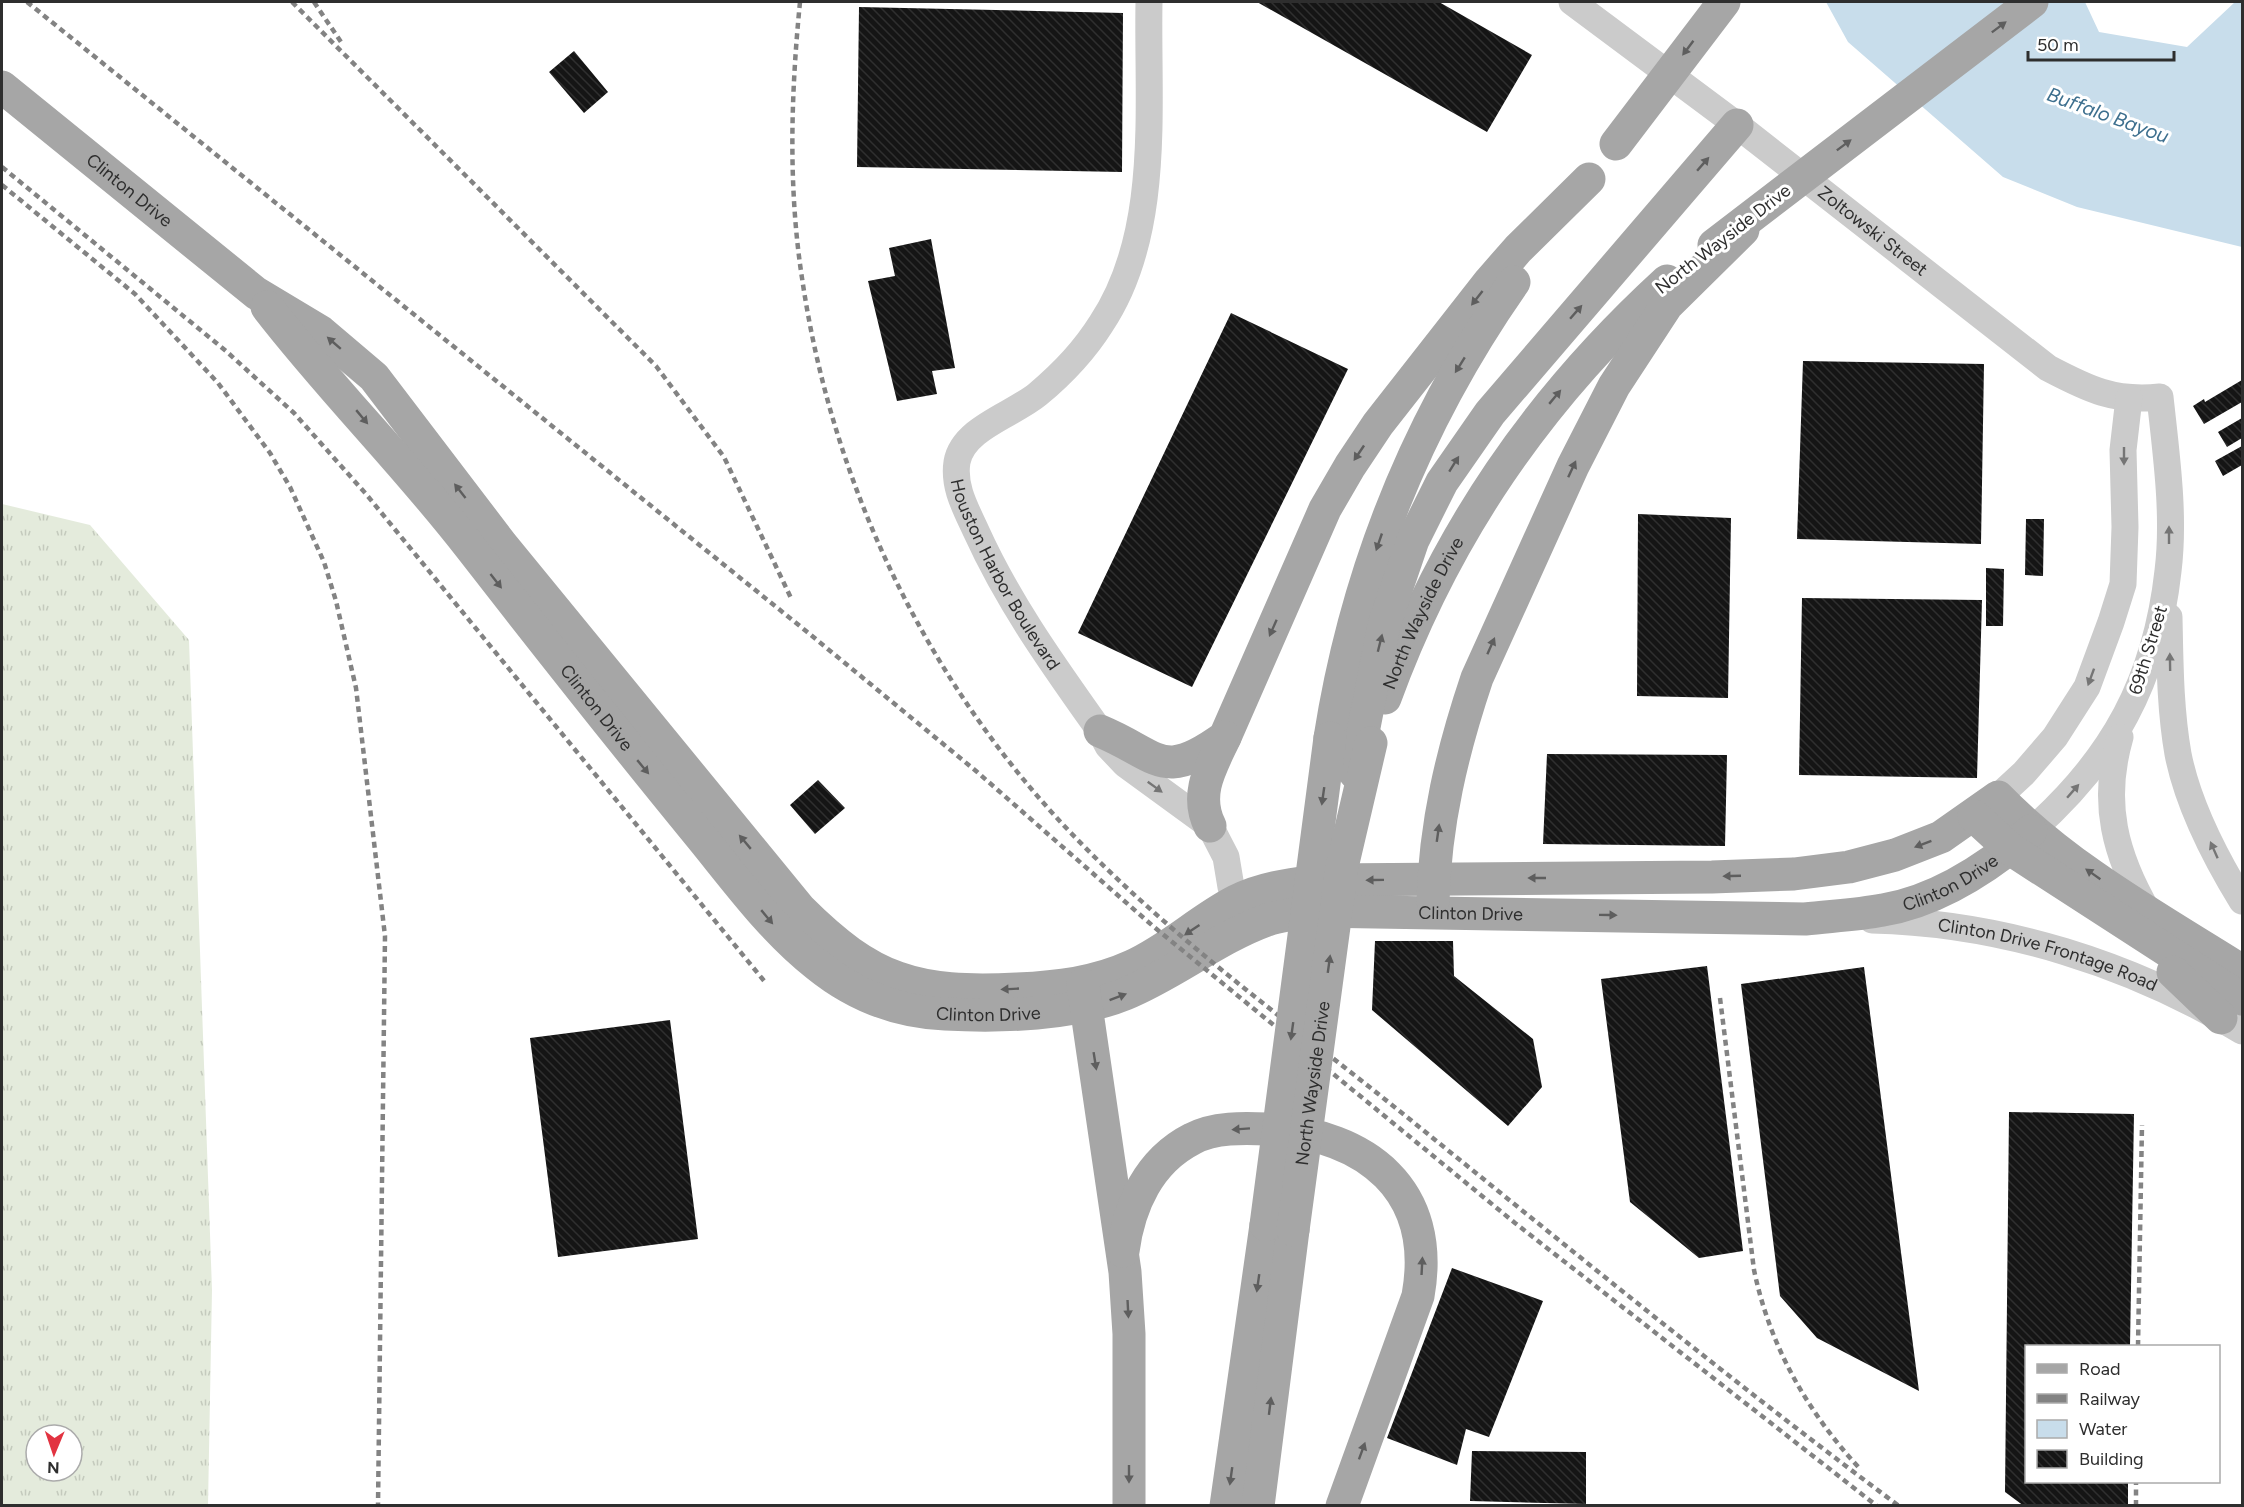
<svg xmlns="http://www.w3.org/2000/svg" width="2244" height="1507" viewBox="0 0 2244 1507" font-family="Figtree,sans-serif">
  <style>
    .grass { fill: url(#grass-tufts); fill-rule: evenodd }
    .water { fill: #c8ddeb }
    .building { fill: url(#building-back-hatch) }
    .lines { fill: none; stroke-linecap: round; stroke-linejoin: round }
    .minor { stroke: #cbcbcb; stroke-width: 27 }
    .major { stroke: #a6a6a6; stroke-width: 33 }
    .rail { stroke: #838383; stroke-width: 4.5; stroke-dasharray: 6 4.5; stroke-linecap: butt }
    .major-bridge { stroke: #a6a6a6; stroke-width: 33 }
    .oneway { fill: #5e5e5e }
    .oneway2 { fill: #757575 }
    .labels { text-anchor: middle; dominant-baseline: central; stroke-width: 6; stroke-linejoin: round; paint-order: stroke }
    .street-label { font-size: 18px; fill: #2e2e2e; stroke: #fff }
    .water-label { font-size: 20px; font-style: italic; fill: #3d6f8e; stroke: #fff }
  </style>
  <defs>
    <pattern id="grass-tufts" width="24" height="20" patternUnits="userSpaceOnUse" patternTransform="scale(1.5)"><rect width="24" height="20" fill="#e4ebdc"/><path d="M3 7l-1-3M5 7V3M7 7l1-3M15 17l-1-3M17 17v-4M19 17l1-3" fill="none" stroke="#c4cabd"/></pattern>
    <pattern id="building-back-hatch" width="6" height="6" patternUnits="userSpaceOnUse" patternTransform="scale(1.5)"><rect width="6" height="6" fill="#151515"/><path d="M-1 5l2 2M0 0l6 6M5-1l2 2" fill="none" stroke="#2f2f2f"/></pattern>
  </defs>
  <rect width="100%" height="100%" fill="#fff"/>
  <!-- grass -->
  <path class="grass" d="M2,504L90,525L189,640L212,1290L208,1505H2ZM36,1435H72V1471H36Z"/>
  <!-- water -->
  <path class="water" d="M1826,2H2085L2099,32L2187,47L2235,2H2242V247L2077,207L2003,177L1848,42Z"/>
  <!-- building -->
  <path class="building" d="M1257,2H1439L1532,55L1487,132Z
    M859,7L1123,13L1122,172L857,167Z
    M574,51L608,92L584,113L549,72Z
    M931,239L955,368L932,371L937,394L897,401L868,281L895,276L889,248Z
    M1231,313L1348,369L1192,687L1078,633Z
    M1803,361L1984,364L1981,544L1797,539Z
    M2242,380V402L2204,424L2193,406L2204,399L2205,402Z
    M2242,418V438L2227,447L2218,432Z
    M2242,446V465L2223,476L2215,461Z
    M1638,514L1731,518L1728,698L1637,696Z
    M2026,519H2044L2043,576L2025,575Z
    M1986,568L2004,569L2003,626H1986Z
    M1802,598L1982,600L1977,778L1799,775Z
    M1547,754L1727,755L1725,846L1543,844Z
    M818,780L845,808L815,834L790,805Z
    M1375,941H1453L1454,976L1533,1039L1542,1087L1508,1126L1372,1010Z
    M1707,966L1743,1251L1699,1258L1630,1202L1601,979Z
    M1864,967L1919,1391L1817,1338L1780,1296L1741,984Z
    M670,1020L698,1239L558,1257L530,1038Z
    M2009,1112L2134,1114L2130,1346H2026V1482H2128V1506H2024L2005,1492Z
    M1452,1268L1543,1301L1489,1437L1466,1429L1457,1465L1387,1438Z
    M1472,1451L1586,1452V1504L1470,1501Z"/>
  <g class="lines">
    <!-- minor -->
    <g class="minor">
      <path id="s1" d="M1149,2C1147,106 1162,233 1101,324C1084,351 1062,374 1038,394C1013,415 963,428 957,462C953,487 966,509 976,531C1009,604 1054,666 1100,731L1108,746L1125,764L1210,826L1226,857L1231,887L1237,900L1252,913"/>
      <path id="s2" d="M1572,2L1737,125L2048,368C2088,389 2114,402 2160,397C2166,453 2175,515 2168,571C2156,680 2113,759 2031,831"/>
      <path d="M2169,617C2170,663 2170,708 2178,754C2188,805 2215,857 2242,901"/>
      <path d="M2120,737C2101,803 2115,855 2148,912"/>
      <path d="M1998,797L2024,773L2055,737L2087,687L2111,622L2123,584L2125,527L2123,450L2129,398"/>
      <path id="s3" d="M1872,920C2002,923 2132,964 2242,1031"/>
    </g>
    <!-- major -->
    <g class="major">
      <path id="s4" d="M2,87L256,293L321,332L374,377L502,545L800,909C872,981 916,994 1017,989C1057,987 1095,983 1132,966C1170,949 1199,920 1236,901C1263,887 1294,884 1324,880L1712,877L1794,874L1849,867L1895,855L1941,837L1998,797C2067,868 2158,918 2242,971"/>
      <path id="s5" d="M267,307C331,390 406,464 470,547C544,642 619,737 696,831C734,877 770,928 817,965C854,995 898,1012 945,1014C1000,1017 1074,1015 1125,994C1174,974 1217,938 1267,920C1282,915 1299,913 1315,911L1805,919C1831,916 1857,915 1883,910C1938,901 1989,867 2031,831"/>
      <path id="s6" d="M1385,698C1445,534 1538,399 1667,281"/>
      <path d="M1100,731C1160,756 1161,783 1225,737L1325,509L1350,466L1378,424L1490,281L1518,249L1589,179"/>
      <path d="M1330,738C1356,572 1418,419 1514,282"/>
      <path d="M1355,773L1384,625L1413,540L1442,482L1490,413L1737,125"/>
      <path d="M1974,816L2010,849L2242,999"/>
      <path d="M1210,826C1194,794 1211,767 1225,737"/>
      <path d="M1433,901C1435,824 1452,752 1477,678L1573,466L1614,386L1667,305L1743,230"/>
      <path d="M2173,972L2221,1018"/>
      <path d="M1083,985L1125,1272L1129,1334V1506"/>
      <path d="M1123,1251C1129,1205 1149,1161 1192,1139C1214,1127 1244,1128 1268,1129C1367,1135 1437,1190 1418,1296L1342,1506"/>
      <path d="M1226,1506L1266,1225"/>
      <path d="M1258,1506L1293,1230"/>
    </g>
    <!-- rail -->
    <path class="rail" d="M27,2L806,631L976,771L1154,927L1515,1223L1877,1506
      M292,2L656,366L724,457L791,598
      M314,2L341,42
      M800,2C791,93 788,187 802,278C831,477 920,668 1056,817C1158,928 1284,1018 1402,1113C1566,1246 1730,1380 1899,1506
      M2,167L226,351L294,413L366,494L765,982
      M2,185L135,294L218,383L270,453L290,487L324,562L336,601L356,688L385,936L378,1506
      M1720,998L1754,1270C1770,1347 1808,1413 1861,1470
      M2138,1346L2142,1125
      M2136,1506V1482"/>
    <!-- major-bridge -->
    <g class="major-bridge">
      <path d="M1616,144L1724,2"/>
      <path d="M1714,245L2032,2"/>
      <path d="M1266,1225L1330,738"/>
      <path id="s7" d="M1293,1230L1342,867L1371,743"/>
    </g>
  </g>
  <!-- one-way arrows -->
  <defs><path id="oneway-solid" d="M-6-.8H1V-3.2L6.5 0L1 3.2V.8H-6Z" transform="scale(1.5)"/></defs>
  <g class="oneway">
    <use href="#oneway-solid" transform="translate(1999 27) rotate(-37)"/>
    <use href="#oneway-solid" transform="translate(1688 48) rotate(127)"/>
    <use href="#oneway-solid" transform="translate(1844 145) rotate(-37)"/>
    <use href="#oneway-solid" transform="translate(1703 164) rotate(-49)"/>
    <use href="#oneway-solid" transform="translate(1477 298) rotate(128)"/>
    <use href="#oneway-solid" transform="translate(1576 312) rotate(-49)"/>
    <use href="#oneway-solid" transform="translate(334 343) rotate(-139)"/>
    <use href="#oneway-solid" transform="translate(1460 365) rotate(122)"/>
    <use href="#oneway-solid" transform="translate(1555 397) rotate(-50)"/>
    <use href="#oneway-solid" transform="translate(362 417) rotate(50)"/>
    <use href="#oneway-solid" transform="translate(1359 453) rotate(124)"/>
    <use href="#oneway-solid" transform="translate(1454 464) rotate(-58)"/>
    <use href="#oneway-solid" transform="translate(1572 469) rotate(-65)"/>
    <use href="#oneway-solid" transform="translate(460 491) rotate(-128)"/>
    <use href="#oneway-solid" transform="translate(1379 542) rotate(109)"/>
    <use href="#oneway-solid" transform="translate(496 581) rotate(52)"/>
    <use href="#oneway-solid" transform="translate(1273 628) rotate(114)"/>
    <use href="#oneway-solid" transform="translate(1380 643) rotate(-76)"/>
    <use href="#oneway-solid" transform="translate(1491 646) rotate(-66)"/>
    <use href="#oneway-solid" transform="translate(643 767) rotate(50)"/>
    <use href="#oneway-solid" transform="translate(1323 796) rotate(98)"/>
    <use href="#oneway-solid" transform="translate(1438 833) rotate(-82)"/>
    <use href="#oneway-solid" transform="translate(745 842) rotate(-130)"/>
    <use href="#oneway-solid" transform="translate(1923 844) rotate(159)"/>
    <use href="#oneway-solid" transform="translate(2093 874) rotate(-145)"/>
    <use href="#oneway-solid" transform="translate(1732 876) rotate(178)"/>
    <use href="#oneway-solid" transform="translate(1537 878) rotate(180)"/>
    <use href="#oneway-solid" transform="translate(1375 880) rotate(179)"/>
    <use href="#oneway-solid" transform="translate(1608 915) rotate(1)"/>
    <use href="#oneway-solid" transform="translate(767 917) rotate(50)"/>
    <use href="#oneway-solid" transform="translate(1192 930) rotate(146)"/>
    <use href="#oneway-solid" transform="translate(1329 964) rotate(-82)"/>
    <use href="#oneway-solid" transform="translate(1010 989) rotate(177)"/>
    <use href="#oneway-solid" transform="translate(1118 997) rotate(-21)"/>
    <use href="#oneway-solid" transform="translate(1292 1031) rotate(98)"/>
    <use href="#oneway-solid" transform="translate(1095 1061) rotate(81)"/>
    <use href="#oneway-solid" transform="translate(1241 1129) rotate(176)"/>
    <use href="#oneway-solid" transform="translate(1422 1266) rotate(-87)"/>
    <use href="#oneway-solid" transform="translate(1258 1283) rotate(98)"/>
    <use href="#oneway-solid" transform="translate(1128 1309) rotate(87)"/>
    <use href="#oneway-solid" transform="translate(1270 1406) rotate(-83)"/>
    <use href="#oneway-solid" transform="translate(1362 1451) rotate(-70)"/>
    <use href="#oneway-solid" transform="translate(1129 1474) rotate(90)"/>
    <use href="#oneway-solid" transform="translate(1231 1476) rotate(98)"/>
  </g>
  <g class="oneway2">
    <use href="#oneway-solid" transform="translate(2124 456) rotate(90)"/>
    <use href="#oneway-solid" transform="translate(2169 535) rotate(-90)"/>
    <use href="#oneway-solid" transform="translate(2170 662) rotate(-91)"/>
    <use href="#oneway-solid" transform="translate(2091 677) rotate(110)"/>
    <use href="#oneway-solid" transform="translate(1155 787) rotate(36)"/>
    <use href="#oneway-solid" transform="translate(2073 791) rotate(-49)"/>
    <use href="#oneway-solid" transform="translate(2214 850) rotate(-114)"/>
  </g>
  <g class="labels">
    <!-- street labels -->
    <g class="street-label">
      <text stroke="none"><textPath href="#s4" startOffset="164">Clinton Drive</textPath></text>
      <text stroke="none"><textPath href="#s2" startOffset="378">Zoltowski Street</textPath></text>
      <text transform="translate(1723 239) rotate(-38)">North Wayside Drive</text>
      <text stroke="none"><textPath href="#s1" startOffset="658">Houston Harbor Boulevard</textPath></text>
      <text stroke="none"><textPath href="#s6" startOffset="93">North Wayside Drive</textPath></text>
      <text transform="translate(2148 650) rotate(-73)">69th Street</text>
      <text stroke="none"><textPath href="#s5" startOffset="519">Clinton Drive</textPath></text>
      <text stroke="none"><textPath href="#s5" startOffset="2031">Clinton Drive</textPath></text>
      <text stroke="none"><textPath href="#s5" startOffset="1545">Clinton Drive</textPath></text>
      <text stroke="none"><textPath href="#s3" startOffset="180">Clinton Drive Frontage Road</textPath></text>
      <text stroke="none"><textPath href="#s5" startOffset="1041">Clinton Drive</textPath></text>
      <text stroke="none"><textPath href="#s7" startOffset="148">North Wayside Drive</textPath></text>
    </g>
    <!-- water labels -->
    <g class="water-label">
      <text transform="translate(2108 115) rotate(20)">Buffalo Bayou</text>
    </g>
  </g>
  <!-- border -->
  <rect width="2244" height="1507" fill="none" stroke="#2e2e2e" stroke-width="6"/>
  <!-- legend -->
  <rect x="2025" y="1345" width="195" height="138" fill="#ffffff" stroke="#ababab" stroke-width="1.5"/>
  <rect x="2037" y="1364" width="30" height="9" fill="#a6a6a6" stroke="#ababab" stroke-width="1.5"/>
  <text x="2079" y="1375" font-size="18" fill="#2e2e2e">Road</text>
  <rect x="2037" y="1394" width="30" height="9" fill="#838383" stroke="#ababab" stroke-width="1.5"/>
  <text x="2079" y="1405" font-size="18" fill="#2e2e2e">Railway</text>
  <rect x="2037" y="1420" width="30" height="18" fill="#c8ddeb" stroke="#ababab" stroke-width="1.5"/>
  <text x="2079" y="1435" font-size="18" fill="#2e2e2e">Water</text>
  <rect x="2037" y="1450" width="30" height="18" fill="url(#building-back-hatch)" stroke="#ababab" stroke-width="1.5"/>
  <text x="2079" y="1465" font-size="18" fill="#2e2e2e">Building</text>
  <!-- north arrow -->
  <g transform="translate(54 1453) rotate(182)"><circle r="28" fill="#ffffff" stroke="#ababab" stroke-width="1.5"/>
  <path d="M0-4.5L10 22L0 15L-10 22Z" fill="#e23341"/>
  <text y="-9" font-size="16" font-weight="bold" text-anchor="middle" fill="#2e2e2e">N</text>
  </g>
  <!-- scale -->
  <path d="M2028 51v9h146v-9" fill="none" stroke="#2e2e2e" stroke-width="3"/>
  <text x="2037" y="51" font-size="18" fill="#2e2e2e" stroke="#ffffff" stroke-width="4.5" paint-order="stroke">50 m</text>
</svg>
